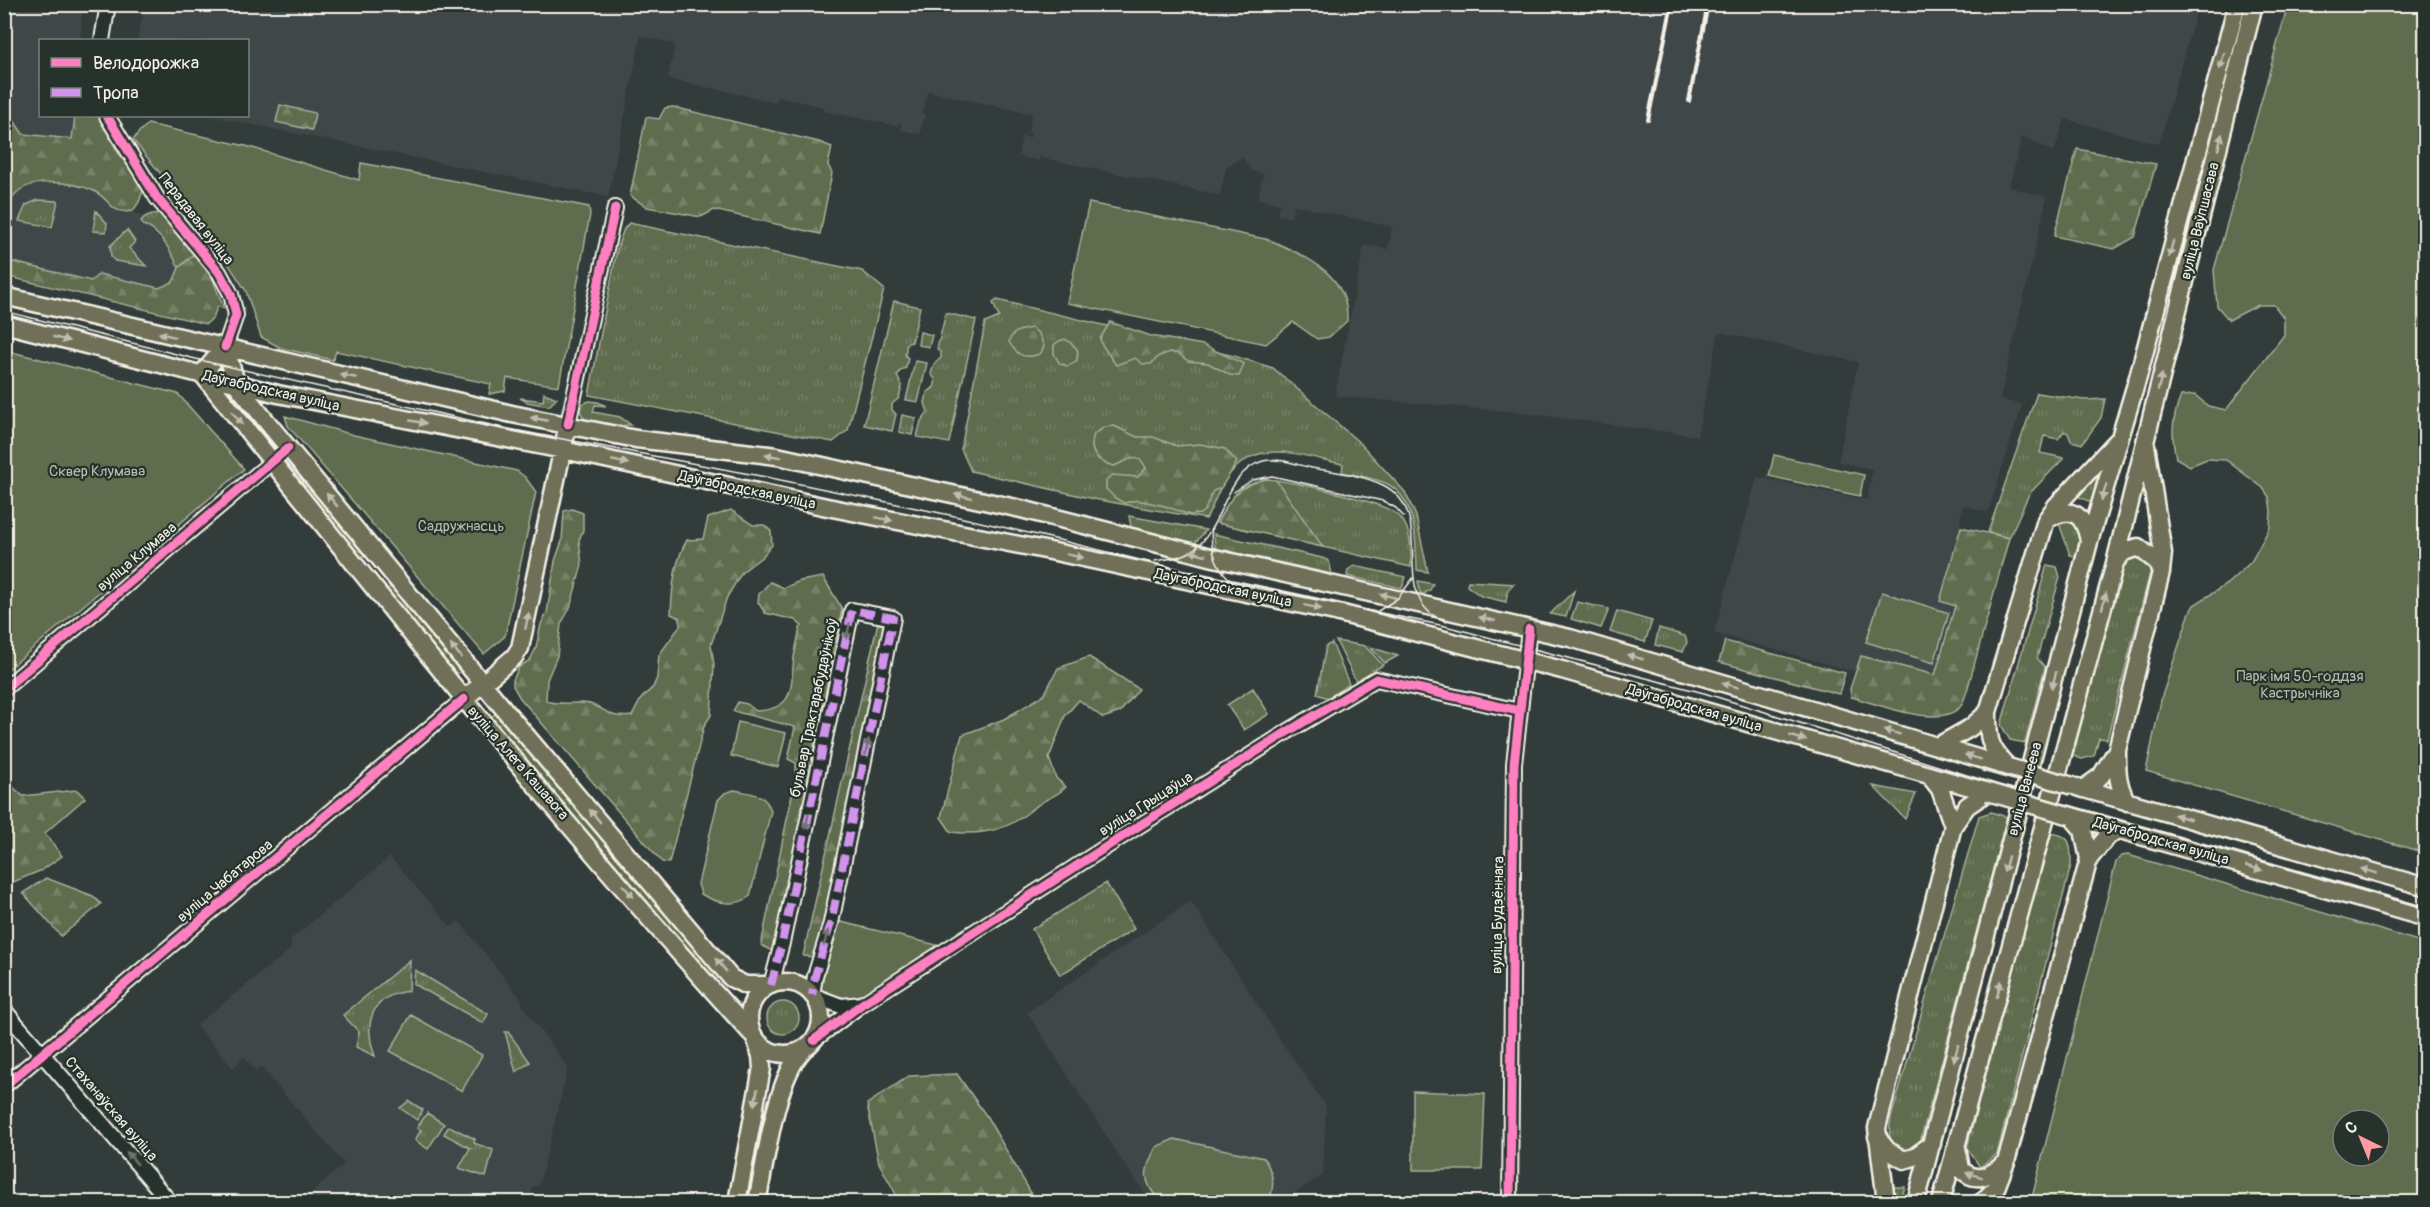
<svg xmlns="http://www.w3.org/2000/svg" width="2430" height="1207" viewBox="0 0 2430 1207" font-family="Pangolin,sans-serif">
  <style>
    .built { fill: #404749 }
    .grass { fill: url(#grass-tufts); stroke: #aaae9a; stroke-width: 1.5 }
    .forest { fill: url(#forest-firs); stroke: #aaae9a; stroke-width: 1.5 }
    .park { fill: #5f6c4d; stroke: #aaae9a; stroke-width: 1.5; fill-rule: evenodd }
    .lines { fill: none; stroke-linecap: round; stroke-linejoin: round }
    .minor-casing { stroke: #f4f1e8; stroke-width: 18 }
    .major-casing { stroke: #f4f1e8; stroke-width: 21 }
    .minor { stroke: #26332d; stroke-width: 14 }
    .major { stroke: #706f59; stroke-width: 16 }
    .tram { stroke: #f4f1e8; stroke-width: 1.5 }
    .rail { stroke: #f4f1e8; stroke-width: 4 }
    .major-bridge-casing { stroke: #f4f1e8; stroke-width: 21; stroke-linecap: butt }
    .major-bridge { stroke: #706f59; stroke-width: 16 }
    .quiet { stroke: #d193ec; stroke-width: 8; stroke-dasharray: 15 8; stroke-linecap: butt }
    .cycleway-casing { stroke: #26332d; stroke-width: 13 }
    .cycleway { stroke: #ff80c0; stroke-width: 9 }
    .oneway { fill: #bfbdaf }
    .oneway2 { fill: #6e766e }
    .labels { text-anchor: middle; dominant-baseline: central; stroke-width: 4.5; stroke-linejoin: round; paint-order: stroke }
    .street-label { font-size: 15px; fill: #f4f1e8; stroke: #26332d }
    .park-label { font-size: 15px; fill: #b8bcaa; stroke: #26332d }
  </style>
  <defs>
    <pattern id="grass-tufts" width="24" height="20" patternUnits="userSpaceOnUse" patternTransform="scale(1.5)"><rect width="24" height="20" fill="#5f6c4d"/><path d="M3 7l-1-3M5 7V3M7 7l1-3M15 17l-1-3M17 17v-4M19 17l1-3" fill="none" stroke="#778167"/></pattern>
    <pattern id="forest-firs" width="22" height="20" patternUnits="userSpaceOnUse" patternTransform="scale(1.5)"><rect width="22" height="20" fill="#5f6c4d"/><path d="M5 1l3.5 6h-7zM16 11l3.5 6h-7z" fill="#778167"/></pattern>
  </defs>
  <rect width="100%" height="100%" fill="#323c3a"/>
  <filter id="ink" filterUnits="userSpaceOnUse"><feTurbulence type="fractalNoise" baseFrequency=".0167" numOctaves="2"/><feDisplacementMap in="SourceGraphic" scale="12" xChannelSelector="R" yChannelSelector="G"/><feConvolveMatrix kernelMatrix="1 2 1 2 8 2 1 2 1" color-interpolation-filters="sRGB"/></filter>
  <g filter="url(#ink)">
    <!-- built -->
    <path class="built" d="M145,4L2198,5L2159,144L2065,119L2054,152L2022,136L2009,187L2047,197L2000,399L2022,405L1988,513L1963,505L1960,519L1961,527L1940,601L1955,605L1935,676L1861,656L1856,672L1714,633L1757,477L1867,500L1873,469L1838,462L1858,362L1719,332L1697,436L1517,412L1335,396L1364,245L1388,249L1392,227L1294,205L1291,218L1277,215L1280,204L1258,199L1263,174L1252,171L1242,157L1226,168L1220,195L1042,158L1041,153L1039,161L1018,156L1022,136L1030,138L1031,133L1028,132L1032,114L928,91L923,111L920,113L925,114L920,134L901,130L902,124L898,123V126L824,111V107L778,97L776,102L668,79L675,44L641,36L608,197L210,116H248V40H137Z
      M5,5H83L80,40H40V116H74L72,140L23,134L5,106Z
      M38,182H52L92,190L100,195L116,211L122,213L133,211L143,217L141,221L151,229L174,257L179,268L173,282L159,288L99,274L92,281L5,260V236L12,199L28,185Z
      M390,857L451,927L459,921L522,1000V1005L568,1068L539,1186H533L529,1202H300L344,1164L261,1067L256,1071L244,1057L233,1068L196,1025L291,949V939Z
      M1191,901L1279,1038L1326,1106L1323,1175L1280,1202H1151L1121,1159L1027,1012Z"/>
    <!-- grass -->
    <path class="grass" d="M38,200L58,201L52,227L19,221L26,205Z
      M96,211L107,223L106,232L93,231Z
      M162,213L195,253L179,268C172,253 159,230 143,225L141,221C145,214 154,214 162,213Z
      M629,223L862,271L884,289L848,430L833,442L589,395L618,245L624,229Z
      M127,230L135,242L129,248L146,266L115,261L111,257L110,246Z
      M997,300L1234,356L1273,368L1361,444L1405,492L1416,516L1428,572L1417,570C1416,541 1417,495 1383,482C1370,477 1355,475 1342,472L1343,464C1296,455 1253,434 1222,485C1216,496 1212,509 1206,519L1099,500L971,471L961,449L985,323L999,317L993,303Z
      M894,301L920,307L912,342L907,343L905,355L908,358L906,368L901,370L897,376L902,386L899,398L892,404V410L896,414L892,431L864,425Z
      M946,313L976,320L949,443L917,437L921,421L928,412L925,403L927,392C934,389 936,386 935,379L931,374L934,364L941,358V353L937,349Z
      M920,332L932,335L929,347L918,345Z
      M915,361L927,363L918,402L906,400Z
      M544,393L557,398L549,406L527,402L520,398L543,401Z
      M2037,393L2084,400L2105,399L2101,418L2082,444L2071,441L2068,433L2064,431L2058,439L2044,436L2040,453L2064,458L2029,494L2009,538L1988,532Z
      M589,401L598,402L606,406L595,405L593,412L620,417L631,425L598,427L586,423L580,411L582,404Z
      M902,415L916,418L912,435L899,432Z
      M296,468L366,554L361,558L291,472Z
      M2097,474L2093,503L2075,495Z
      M1266,479C1290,481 1386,501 1400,517C1412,530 1411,551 1411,567L1217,523C1230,498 1237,486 1266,479Z
      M1129,516L1206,530L1195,543L1131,527Z
      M2070,520L2080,525L2082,536L2077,557L2070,555L2059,523Z
      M1214,534L1322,558L1329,561L1332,574L1215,548Z
      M2133,555L2145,558L2151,569L2107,739L2099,738L2094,756L2082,759L2070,755L2122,562Z
      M2047,565L2057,567L2060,577L2037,658L2045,667L2025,743L2010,740L2001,725Z
      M1354,566L1406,577L1402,588L1347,576L1348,570Z
      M1418,581L1433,584L1430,590L1424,594L1420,593Z
      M1468,581L1514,584L1508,590L1506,602L1481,596L1467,586Z
      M392,585L461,671L455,676L386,590Z
      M1574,591L1566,617L1550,614Z
      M1577,602L1609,609L1601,628L1571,619Z
      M1617,611L1652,621L1645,642L1610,632Z
      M1659,628L1685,636L1687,642L1683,652L1655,645Z
      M1336,641L1365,646L1383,665L1356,681Z
      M1332,643L1349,684L1328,698L1317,694L1326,646Z
      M1370,647L1398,656L1385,663Z
      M1253,688L1269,714L1244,730L1227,705Z
      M497,712L720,976L714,981L490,718Z
      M1873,786L1916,794L1905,819Z
      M1991,812L2007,817L1921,1139L1915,1148L1905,1152C1888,1144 1888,1136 1891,1118L1979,816Z
      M2048,833C2072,834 2071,844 2071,865L1997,1154L1980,1167L1967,1148Z
      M1106,883L1134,929L1060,975L1032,929Z
      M410,960L409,991C371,995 363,1023 375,1056L356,1047L359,1032L343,1015Z
      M415,970L488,1014L483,1023L414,984Z
      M767 1018a16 16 0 1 1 32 0a16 16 0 1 1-32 0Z
      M505,1032H508L530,1062L516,1072Z
      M409,1101L423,1110L417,1120L400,1108Z
      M427,1113L444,1124L428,1149L415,1140L421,1130L417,1128Z
      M449,1126L475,1139L474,1143L493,1150L486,1177L459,1168L470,1148L444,1134Z
      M1890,1187H1905L1900,1202H1893Z"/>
    <!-- forest -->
    <path class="forest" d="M280,105L315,113L312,130L276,122Z
      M4,106L23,134L72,139L75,116H98L120,156L141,182L143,191L139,202L133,211C109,215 112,200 94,191C74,182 25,175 12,199C7,209 7,224 5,236Z
      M673,107L819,142L832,147L828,165L832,173L820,234L714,210L701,217L647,207L630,196L646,117L659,119L665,108Z
      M2077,149L2156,164L2135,237L2114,249L2054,236Z
      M195,253L213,280L224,308L217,307L213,318L206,324L5,276V260L91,281L99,274L159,288L173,282L179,268Z
      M1110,322L1151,336L1203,345L1244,364L1239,376L1230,375L1208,363L1188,361L1179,354L1170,352L1159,356L1151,364H1143L1135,358L1116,365L1102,345L1100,339Z
      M1032,328L1039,334L1044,346L1041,353C1026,360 1017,356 1009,342C1012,331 1021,330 1032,328Z
      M1065,339C1076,347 1081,349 1076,362L1068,366L1060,364L1054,354V345L1059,341Z
      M1114,426L1137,437H1153L1177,446L1200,444L1225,449L1237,462L1221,488L1213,491L1205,510L1200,514L1190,515L1165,506L1137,500L1124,503L1115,498L1106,489V481L1112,475L1138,477L1146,468C1139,451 1127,461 1114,466C1096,462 1088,452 1094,434L1105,427Z
      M1266,479L1276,480L1323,547L1217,523C1230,498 1237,486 1266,479Z
      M572,509L583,513V530L579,540L582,565L570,608L561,624L557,656L547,680L546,701C561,706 575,701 590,704C609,709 606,719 632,716L641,699L653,687L657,678L659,655L680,626V618L671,614C672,590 674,562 687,540L703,539L708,518L731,510L753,525H764L771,531L772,545L763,556L742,572L727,597L711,645L714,665L711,715L704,726L669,863L662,862L520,698L513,686V680L519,667L530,660L536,648L541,624L547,613L555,561L562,541L564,511Z
      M1961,527L2009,538L1967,691C1965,696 1963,705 1959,708C1938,729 1876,703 1851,697L1850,689L1861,656L1935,675L1955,606L1940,601Z
      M823,577L842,609L774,952L761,945L796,776V763L788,759L795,727L733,711L738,702L747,704L756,711C797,709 790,686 794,657C796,647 798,638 800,628L802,626L795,620L765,613L758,602L759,594L770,582L784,588L800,581Z
      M878,622L887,625L816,957L803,956Z
      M1725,641L1845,673L1839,694L1719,662Z
      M1089,657L1139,689L1120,712L1103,718L1079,700L1065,716L1049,758L1056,778L1066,787C1057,796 1047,798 1038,805C1031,809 1026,815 1019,819C1000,832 973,835 951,832L941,817L962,735L1004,719L1044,695L1058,668Z
      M5,780L23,796L77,790L85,798L45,833L62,856L42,870L6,885Z
      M46,878L93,896L101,904L61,936L23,893Z
      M957,1074L987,1117L1031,1193L1017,1202H929L898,1198L879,1163L867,1104L909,1076Z"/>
    <!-- park -->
    <path class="park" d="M2288,5H2425V853L2146,771L2162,696L2190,612L2194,605L2227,584L2251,562L2270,527L2271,511L2269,497L2263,488L2226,460L2207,459L2190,466L2176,458C2171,435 2172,418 2181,396L2195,395L2208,406L2226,410L2284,335V318L2274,305H2258L2229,320L2217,306L2214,270Z
      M148,124L246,146L359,180L361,163L589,207L590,214L559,386L507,378L505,391L489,394L491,384L336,351L333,360L281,348L261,337L246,291L205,228L133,140L140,131Z
      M1089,203L1270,240C1307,257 1349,274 1347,321L1329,337L1317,339L1293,322L1266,344L1067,303Z
      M4,350L178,394L244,469L5,672Z
      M285,416L354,435L517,471L525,477L536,492L505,636L484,654L288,426Z
      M1774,455L1864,475L1860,496L1769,476Z
      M1882,592L1949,613L1934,663L1866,642Z
      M738,722L786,733L778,767L731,756Z
      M734,790C751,794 765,792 771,811L750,896C736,908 716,903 701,894L698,884L718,800L725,793Z
      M2128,855L2425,943V1202H2031L2116,862L2121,856ZM2343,1120H2379V1156H2343Z
      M837,921L941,946L866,993L848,999L819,990Z
      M411,1015L482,1055L462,1091L390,1051Z
      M1413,1091L1485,1094L1482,1170H1413Z
      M1174,1139L1264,1158C1273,1173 1276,1185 1268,1202L1160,1201C1141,1181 1144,1170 1156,1147Z"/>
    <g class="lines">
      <!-- minor casing -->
      <g class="minor-casing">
        <path id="minor" d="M102,40L108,4
          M107,116L157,198L219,272L231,294L236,315L225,347
          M568,424L615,208
          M4,689L288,448
          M771,985L782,943L852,610L893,618L831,923L815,976L812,995L841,1006L862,1004
          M4,1010L170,1202
          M814,1040L862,1004L1134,829L1287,732L1376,679L1519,711
          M4,1086L464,699
          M1510,1202L1514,764L1529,629"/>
      </g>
      <!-- major casing -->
      <g class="major-casing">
        <path id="major" d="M4,296L512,414L636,439L777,456L1021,509L1214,558L1570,638L2008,767
          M4,324L278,394L563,450L827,507L1055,552L1335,612L1562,670L1988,792
          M225,347L237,385L267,422L508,714L731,978L745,985H771
          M202,374C381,597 559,822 751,1033
          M202,374L225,347
          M2046,520C2072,505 2083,513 2089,540
          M2115,562L2124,552L2138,547L2157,562L2161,572
          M464,699L514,657L520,648L568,424
          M1938,746L1970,728L1988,712
          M2117,751C2117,770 2117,785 2127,802
          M2007,766C1988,746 1988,738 1988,712L2046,520L2056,506L2117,441
          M1929,775L1940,789L1953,826
          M2077,787L2426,887
          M2083,789L2101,776L2117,750L2161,572L2163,553L2146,445
          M2071,816L2426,918
          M2071,816L2083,830L2089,859
          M749 1018a36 36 0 1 1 72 0a36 36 0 1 1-72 0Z
          M1877,1137L1887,1150L1904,1160L1914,1157L1932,1144
          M1957,1148L1961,1169C1977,1185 1991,1175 2005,1163
          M737,1202L762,1068L761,1056L756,1040
          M757,1202C766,1161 775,1080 803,1050
          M1886,1202L1877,1128L1953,826L1967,806L1988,792
          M1916,1202L2089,542L2138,377L2237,4
          M1941,1202L2115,563L2254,4
          M1982,1202L1996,1188L2006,1162L2089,859L2105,839L2117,829"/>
      </g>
      <!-- minor -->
      <use href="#minor" class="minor"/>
      <!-- major -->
      <use href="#major" class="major"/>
      <!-- tram -->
      <path class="tram" d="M4,311L212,363L509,429L766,477L950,515L1059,540L1233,583L1445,626L1704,693L1999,785L2426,907
        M1234,492L1252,480L1272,476L1383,501L1396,508L1404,517
        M1212,527C1209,549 1217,568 1233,583
        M1155,561C1167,559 1180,558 1190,552C1224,532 1222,473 1263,461C1278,457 1297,465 1312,468C1335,472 1363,475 1383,485C1435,511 1394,583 1430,613C1434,616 1441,619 1446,622
        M1375,613L1398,598L1414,577
        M1982,771L2028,784"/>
      <!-- rail -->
      <path class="rail" d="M1689,101L1708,4
        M1648,120L1672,4"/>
      <!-- major-bridge casing -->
      <g class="major-bridge-casing">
        <path id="major-bridge" d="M2008,767L2073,786
          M1988,792L2071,816"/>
      </g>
      <!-- major-bridge -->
      <use href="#major-bridge" class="major-bridge"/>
      <!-- quiet -->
      <path class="quiet" d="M771,985L782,943L852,610L893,618L831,923L815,976L812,995"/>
      <!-- cycleway casing -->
      <g class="cycleway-casing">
        <path id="cycleway" d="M107,116L157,198L219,272L231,294L236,315L225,347
          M568,424L615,208
          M4,689L288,448
          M814,1040L862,1004L1134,829L1287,732L1376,679L1519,711
          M4,1086L464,699
          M1510,1202L1514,764L1529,629"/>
      </g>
      <!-- cycleway -->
      <use href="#cycleway" class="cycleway"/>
    </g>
    <!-- one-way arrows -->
    <defs><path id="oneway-solid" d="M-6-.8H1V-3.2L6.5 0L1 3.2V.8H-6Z" transform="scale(1.5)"/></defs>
    <g class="oneway">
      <use href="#oneway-solid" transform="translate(2222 61) rotate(106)"/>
      <use href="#oneway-solid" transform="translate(2220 142) rotate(-76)"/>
      <use href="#oneway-solid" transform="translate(2171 249) rotate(105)"/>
      <use href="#oneway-solid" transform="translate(167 335) rotate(-166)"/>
      <use href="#oneway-solid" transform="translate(61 339) rotate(15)"/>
      <use href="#oneway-solid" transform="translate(348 376) rotate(-167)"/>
      <use href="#oneway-solid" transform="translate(2160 382) rotate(-76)"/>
      <use href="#oneway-solid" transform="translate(237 418) rotate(51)"/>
      <use href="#oneway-solid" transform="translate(539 419) rotate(-169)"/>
      <use href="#oneway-solid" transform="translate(418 422) rotate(11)"/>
      <use href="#oneway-solid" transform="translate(773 456) rotate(-171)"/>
      <use href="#oneway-solid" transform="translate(620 462) rotate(12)"/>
      <use href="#oneway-solid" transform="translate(2104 492) rotate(107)"/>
      <use href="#oneway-solid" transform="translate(963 496) rotate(-168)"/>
      <use href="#oneway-solid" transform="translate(332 500) rotate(-130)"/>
      <use href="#oneway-solid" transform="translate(884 519) rotate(12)"/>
      <use href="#oneway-solid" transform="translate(1198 553) rotate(-165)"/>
      <use href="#oneway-solid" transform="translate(1075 556) rotate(12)"/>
      <use href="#oneway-solid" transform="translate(1388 596) rotate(-167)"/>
      <use href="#oneway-solid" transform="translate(2104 601) rotate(-75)"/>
      <use href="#oneway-solid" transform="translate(1313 607) rotate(12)"/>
      <use href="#oneway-solid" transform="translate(1487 619) rotate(-167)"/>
      <use href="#oneway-solid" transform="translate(527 621) rotate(-78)"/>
      <use href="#oneway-solid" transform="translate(456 651) rotate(-130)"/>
      <use href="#oneway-solid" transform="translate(1635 657) rotate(-164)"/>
      <use href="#oneway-solid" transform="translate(2054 680) rotate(105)"/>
      <use href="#oneway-solid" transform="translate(1730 685) rotate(-163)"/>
      <use href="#oneway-solid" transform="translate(1892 732) rotate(-163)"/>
      <use href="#oneway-solid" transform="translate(1798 738) rotate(16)"/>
      <use href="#oneway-solid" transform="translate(1973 757) rotate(-163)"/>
      <use href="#oneway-solid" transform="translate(595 816) rotate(-130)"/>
      <use href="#oneway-solid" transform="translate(2182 817) rotate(-164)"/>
      <use href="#oneway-solid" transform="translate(2006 864) rotate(105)"/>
      <use href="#oneway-solid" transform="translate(2254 868) rotate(16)"/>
      <use href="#oneway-solid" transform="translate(2369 871) rotate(-164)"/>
      <use href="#oneway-solid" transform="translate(628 891) rotate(49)"/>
      <use href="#oneway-solid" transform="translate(721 965) rotate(-130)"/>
      <use href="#oneway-solid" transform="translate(1999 989) rotate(-75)"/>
      <use href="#oneway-solid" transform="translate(1956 1053) rotate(105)"/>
      <use href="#oneway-solid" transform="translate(756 1097) rotate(101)"/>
      <use href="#oneway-solid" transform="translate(1974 1175) rotate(-165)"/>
    </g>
    <g class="oneway2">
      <use href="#oneway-solid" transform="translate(848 631) rotate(102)"/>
      <use href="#oneway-solid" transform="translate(867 747) rotate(-78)"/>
      <use href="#oneway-solid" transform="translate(807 821) rotate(102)"/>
      <use href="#oneway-solid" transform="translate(826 938) rotate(-74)"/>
      <use href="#oneway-solid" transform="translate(132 1158) rotate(-131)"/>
    </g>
  </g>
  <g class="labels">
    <!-- street labels -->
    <g class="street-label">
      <text transform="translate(196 219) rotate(52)">Перадавая вуліца</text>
      <text transform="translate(2200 221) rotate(-76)">вуліца Ваўпшасава</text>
      <text transform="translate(271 391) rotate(13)">Даўгабродская вуліца</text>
      <text transform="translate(747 490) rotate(12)">Даўгабродская вуліца</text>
      <text transform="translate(137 557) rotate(-40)">вуліца Клумава</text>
      <text transform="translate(1223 588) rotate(12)">Даўгабродская вуліца</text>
      <text transform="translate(814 708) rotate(-78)">бульвар Трактарабудаўнікоў</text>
      <text transform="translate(1694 708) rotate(16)">Даўгабродская вуліца</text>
      <text transform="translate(518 763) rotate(49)">вуліца Алега Кашавога</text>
      <text transform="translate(2025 789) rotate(-75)">вуліца Ванеева</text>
      <text transform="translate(1146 804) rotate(-32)">вуліца Грыцаўца</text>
      <text transform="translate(2161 841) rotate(16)">Даўгабродская вуліца</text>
      <text transform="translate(225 881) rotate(-40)">вуліца Чабатарова</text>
      <text transform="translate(1498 915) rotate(-89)">вуліца Будзённага</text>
      <text transform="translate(111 1109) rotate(49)">Стаханаўская вуліца</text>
    </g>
    <!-- park labels -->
    <g class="park-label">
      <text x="97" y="471">Сквер Клумава</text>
      <text x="461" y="526">Садружнасць</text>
      <text x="2300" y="676">Парк імя 50-годдзя<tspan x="2300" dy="17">Кастрычніка</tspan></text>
    </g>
  </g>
  <!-- margin -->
  <rect width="2430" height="1207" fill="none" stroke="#26332d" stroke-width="24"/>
  <rect x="12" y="12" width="2406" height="1183" fill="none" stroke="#f4f1e8" stroke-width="2" filter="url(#ink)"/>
  <!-- legend -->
  <rect x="39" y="39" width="210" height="78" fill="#26332d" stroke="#787f78" stroke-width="1.5"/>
  <rect x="51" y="58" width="30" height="9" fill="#ff80c0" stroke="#787f78" stroke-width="1.5"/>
  <text x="93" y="69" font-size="18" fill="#f4f1e8">Велодорожка</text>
  <rect x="51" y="88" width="30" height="9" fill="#d193ec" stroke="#787f78" stroke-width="1.5"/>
  <text x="93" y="99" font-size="18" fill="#f4f1e8">Тропа</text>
  <!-- north arrow -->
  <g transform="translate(2361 1138) rotate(317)"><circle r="28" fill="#26332d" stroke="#787f78" stroke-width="1.5"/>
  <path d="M0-4.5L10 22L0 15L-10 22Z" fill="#ff9aa2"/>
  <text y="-9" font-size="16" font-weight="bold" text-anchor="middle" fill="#f4f1e8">С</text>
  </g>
</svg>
